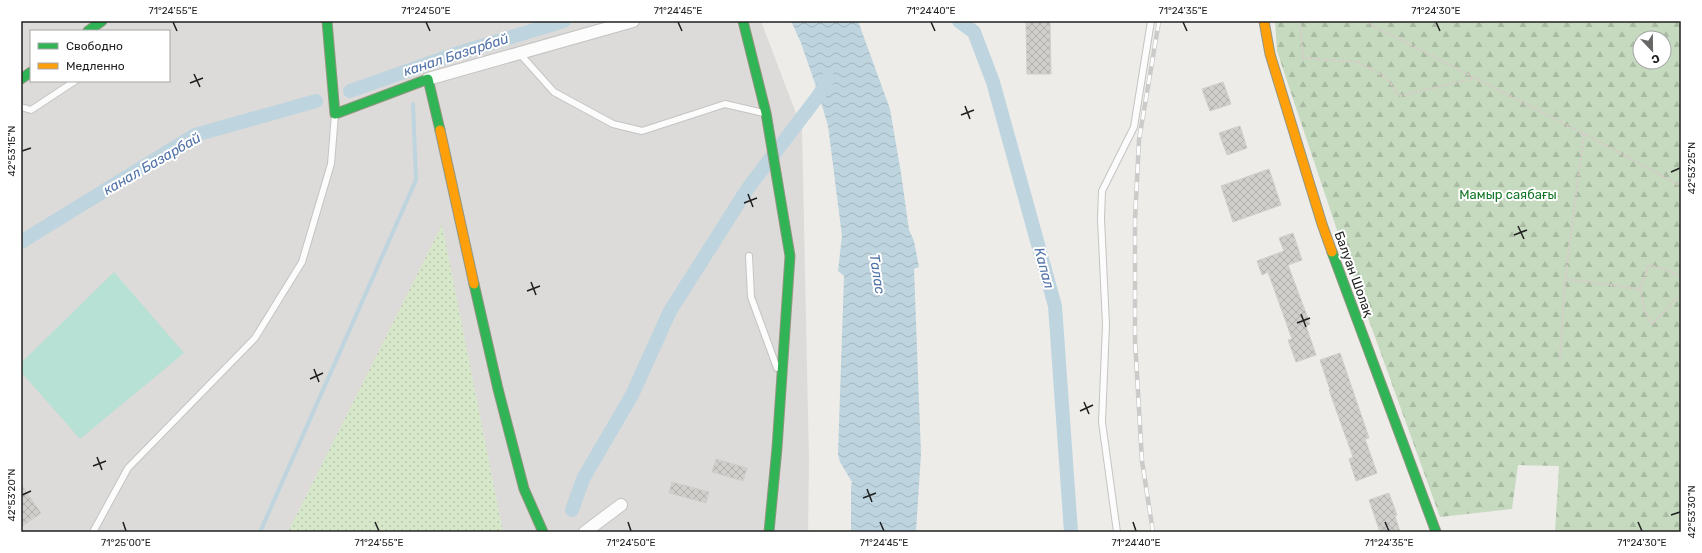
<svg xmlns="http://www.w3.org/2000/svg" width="1702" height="553" viewBox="0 0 1702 553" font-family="Rubik,sans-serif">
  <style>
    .residential { fill: #dcdbd9; fill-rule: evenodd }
    .grass { fill: url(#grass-dots) }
    .forest { fill: url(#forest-firs); fill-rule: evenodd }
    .pitch { fill: #b7e1d4 }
    .water { fill: url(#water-waves) }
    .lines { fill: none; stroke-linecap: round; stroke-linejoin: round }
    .stream { stroke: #bed4de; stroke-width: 4 }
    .canal { stroke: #bed4de; stroke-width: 14 }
    .building { fill: url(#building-cross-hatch); stroke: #d0ceca }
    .lane-casing { stroke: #c4c4c2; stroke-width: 8 }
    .street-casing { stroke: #c4c4c2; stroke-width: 14 }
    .fast-casing { stroke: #929681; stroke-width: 11 }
    .slow-casing { stroke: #929681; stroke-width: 11 }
    .path { stroke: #d6cbc8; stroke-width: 2.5; stroke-dasharray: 2 2; stroke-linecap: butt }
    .lane { stroke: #fcfcfc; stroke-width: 6 }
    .street { stroke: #fcfcfc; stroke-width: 12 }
    .fast { stroke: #30b455; stroke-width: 9 }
    .slow { stroke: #ff9f0a; stroke-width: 9 }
    .rail-casing { stroke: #cbcbca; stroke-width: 4.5 }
    .rail { stroke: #fff; stroke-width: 3; stroke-dasharray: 9; stroke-linecap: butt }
    .ticks { fill: none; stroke: #1f1f1f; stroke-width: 1.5 }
    .labels { text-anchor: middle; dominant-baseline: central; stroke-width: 4; stroke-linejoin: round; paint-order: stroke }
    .park-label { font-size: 13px; fill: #147728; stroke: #fff }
    .street-label { font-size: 13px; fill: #1f1f1f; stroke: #fff }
    .water-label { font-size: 14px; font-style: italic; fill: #5273a8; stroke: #fff }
    .neatline { fill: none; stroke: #1f1f1f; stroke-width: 1.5 }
    .ticks-label { font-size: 10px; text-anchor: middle; fill: #1f1f1f }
  </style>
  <defs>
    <pattern id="grass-dots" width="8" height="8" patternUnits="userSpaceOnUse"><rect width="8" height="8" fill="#d6e8c9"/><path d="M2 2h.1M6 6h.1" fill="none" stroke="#b7c7ac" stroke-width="1.8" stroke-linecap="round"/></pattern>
    <pattern id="forest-firs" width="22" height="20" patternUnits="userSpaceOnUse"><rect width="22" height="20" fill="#c6dabf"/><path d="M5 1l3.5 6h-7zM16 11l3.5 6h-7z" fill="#aabba4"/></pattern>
    <pattern id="water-waves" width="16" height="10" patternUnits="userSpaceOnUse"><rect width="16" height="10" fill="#bed4de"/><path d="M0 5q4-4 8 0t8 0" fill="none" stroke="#a3b6be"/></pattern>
    <pattern id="building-cross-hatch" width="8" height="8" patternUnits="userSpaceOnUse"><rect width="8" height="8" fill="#d0cecb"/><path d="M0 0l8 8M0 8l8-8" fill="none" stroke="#b2b0ae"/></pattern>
  </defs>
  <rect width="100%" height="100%" fill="#edece8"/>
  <!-- residential -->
  <path class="residential" d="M21,21H761L802,129L809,461L808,532H21ZM31,31H169V81H31Z"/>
  <!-- grass -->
  <path class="grass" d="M442,225L503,532H288Z"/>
  <!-- forest -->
  <path class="forest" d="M1275,21H1681V532H1555L1559,466L1518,465L1512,509L1440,517L1344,251L1277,51ZM1640,38H1664V62H1640Z"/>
  <!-- pitch -->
  <path class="pitch" d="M114,272L184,353L80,439L21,372V363Z"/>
  <!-- water -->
  <path class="water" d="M791,21H858L890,109L901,173L909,230L914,241L919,267L914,269L921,454L916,532H851V487L852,482L840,462L838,454L844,276L838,271L842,236L828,126L819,95L801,43Z"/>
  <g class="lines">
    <!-- stream -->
    <path class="stream" d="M260,532L416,180L413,104"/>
    <!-- canal -->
    <path class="canal" d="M959,21L974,32L993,82L1055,306L1071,532
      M350,91L452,55L564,21
      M21,242L195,135L316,101
      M572,510L583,479L632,395L670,311L748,188L819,95L828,79"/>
  </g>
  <!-- building -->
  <path class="building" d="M1050,21L1051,74H1027L1026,22Z
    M1223,82L1231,104L1210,111L1202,89Z
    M1240,126L1247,148L1227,155L1219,133Z
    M1269,169L1281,205L1233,222L1221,186Z
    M1293,233L1302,260L1288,265L1310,324L1306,326L1316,355L1296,362L1288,340L1292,339L1268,272L1262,275L1257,261L1284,251L1279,238Z
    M1340,353L1369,438L1365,439L1377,473L1356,481L1349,459L1353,457L1329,390H1330L1320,360Z
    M716,459L747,468L743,481L712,472Z
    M672,482L709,492L706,503L669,493Z
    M21,484L41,513L21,527Z
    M1389,493L1397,515L1395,516L1400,532H1380L1369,500Z"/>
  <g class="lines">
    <!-- lane casing -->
    <g class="lane-casing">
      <path id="lane" d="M520,54L554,92L613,124L642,131L725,104L764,113
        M21,107L31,110L75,81
        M749,256L751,297L777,368
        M93,532L128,468L255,338L302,262L331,164L335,114
        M1117,532L1102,422L1106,325L1101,219L1102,191L1134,127L1151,21"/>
    </g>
    <!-- street casing -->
    <g class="street-casing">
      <path id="street" d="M428,79L633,21
        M585,532L621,505"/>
    </g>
    <!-- fast casing -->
    <g class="fast-casing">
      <path id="fast" d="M327,21L335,114L428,79L440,130
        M743,21L766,113L790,256L777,448L769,532
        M88,31L102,21
        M21,79L31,72
        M1332,252L1436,532
        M474,284L498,389L524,489L543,532"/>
    </g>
    <!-- slow casing -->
    <g class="slow-casing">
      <path id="slow" d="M1264,21L1270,54L1322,224L1332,252
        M440,130L474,284"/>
    </g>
    <!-- path -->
    <path class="path" d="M1300,21L1303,58L1358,62L1387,78L1399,96L1475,78
      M1364,21L1594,139L1681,186
      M1584,134L1565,279L1640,289
      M1681,277L1667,270L1649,265L1640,289L1645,311L1652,324L1681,294
      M1560,359L1565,280"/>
    <!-- lane -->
    <use href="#lane" class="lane"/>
    <!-- street -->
    <use href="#street" class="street"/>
    <!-- fast -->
    <use href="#fast" class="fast"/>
    <!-- slow -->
    <use href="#slow" class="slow"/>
    <!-- rail casing -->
    <g class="rail-casing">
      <path id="rail" d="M1153,532L1142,461L1135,340V220L1139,140L1159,21"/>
    </g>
    <!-- rail -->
    <use href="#rail" class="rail"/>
  </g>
  <!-- ticks -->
  <path class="ticks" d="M173,22L177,31M426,22L430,31M678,22L682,31M931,22L935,31M1183,22L1187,31M1436,22L1440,31M194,74L200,87M190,83L203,78M965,106L970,119M961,115L974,110M22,151L31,148M1671,172L1680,168M748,194L753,207M744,203L757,198M1518,226L1524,239M1514,235L1527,230M531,282L536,295M527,291L540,286M1301,314L1306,327M1297,323L1310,318M314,369L319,382M310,379L323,373M1084,402L1089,414M1080,411L1093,405M97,457L102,470M93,466L106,461M867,489L872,502M22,495L31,491M863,498L876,493M1671,515L1680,512M123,522L126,531M375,522L379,531M628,522L631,531M880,522L884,531M1133,522L1136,531M1385,522L1389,531M1638,522L1642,531"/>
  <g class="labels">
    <!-- park labels -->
    <g class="park-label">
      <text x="1508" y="194">Мамыр саябағы</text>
    </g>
    <!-- street labels -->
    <g class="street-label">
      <text transform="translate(1354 274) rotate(70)">Балуан Шолақ</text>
    </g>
    <!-- water labels -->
    <g class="water-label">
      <text transform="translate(456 55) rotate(-18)">канал Базарбай</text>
      <text transform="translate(152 164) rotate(-30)">канал Базарбай</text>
      <text transform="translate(1044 268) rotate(75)">Капал</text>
      <text transform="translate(877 274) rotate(81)">Талас</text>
    </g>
  </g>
  <!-- border -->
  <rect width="1702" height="553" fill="none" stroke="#ffffff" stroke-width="44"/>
  <!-- legend -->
  <rect x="30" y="30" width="140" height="52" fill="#ffffff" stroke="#a5a5a5"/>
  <rect x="38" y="43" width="20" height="6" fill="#30b455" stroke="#a5a5a5"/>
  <text x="66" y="50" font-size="12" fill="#1f1f1f">Свободно</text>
  <rect x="38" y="63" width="20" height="6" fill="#ff9f0a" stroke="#a5a5a5"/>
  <text x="66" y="70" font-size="12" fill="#1f1f1f">Медленно</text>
  <!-- north arrow -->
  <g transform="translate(1652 50) rotate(158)"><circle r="19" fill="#ffffff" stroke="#a5a5a5"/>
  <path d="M0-3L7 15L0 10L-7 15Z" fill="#676765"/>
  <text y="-6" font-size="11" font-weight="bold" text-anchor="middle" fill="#1f1f1f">С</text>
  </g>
  <rect x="22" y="22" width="1658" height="509" class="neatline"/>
  <g class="ticks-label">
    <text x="173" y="14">71°24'55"E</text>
    <text x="426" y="14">71°24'50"E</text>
    <text x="678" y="14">71°24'45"E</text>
    <text x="931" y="14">71°24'40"E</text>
    <text x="1183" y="14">71°24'35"E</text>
    <text x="1436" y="14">71°24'30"E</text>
    <text transform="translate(11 151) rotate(-90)" y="4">42°53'15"N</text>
    <text transform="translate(1691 168) rotate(-90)" y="4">42°53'25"N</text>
    <text transform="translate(11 495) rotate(-90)" y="4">42°53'20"N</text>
    <text transform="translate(1691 512) rotate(-90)" y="4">42°53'30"N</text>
    <text x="126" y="546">71°25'00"E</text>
    <text x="379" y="546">71°24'55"E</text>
    <text x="631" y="546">71°24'50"E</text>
    <text x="884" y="546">71°24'45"E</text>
    <text x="1136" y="546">71°24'40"E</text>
    <text x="1389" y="546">71°24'35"E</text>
    <text x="1642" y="546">71°24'30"E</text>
  </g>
</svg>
